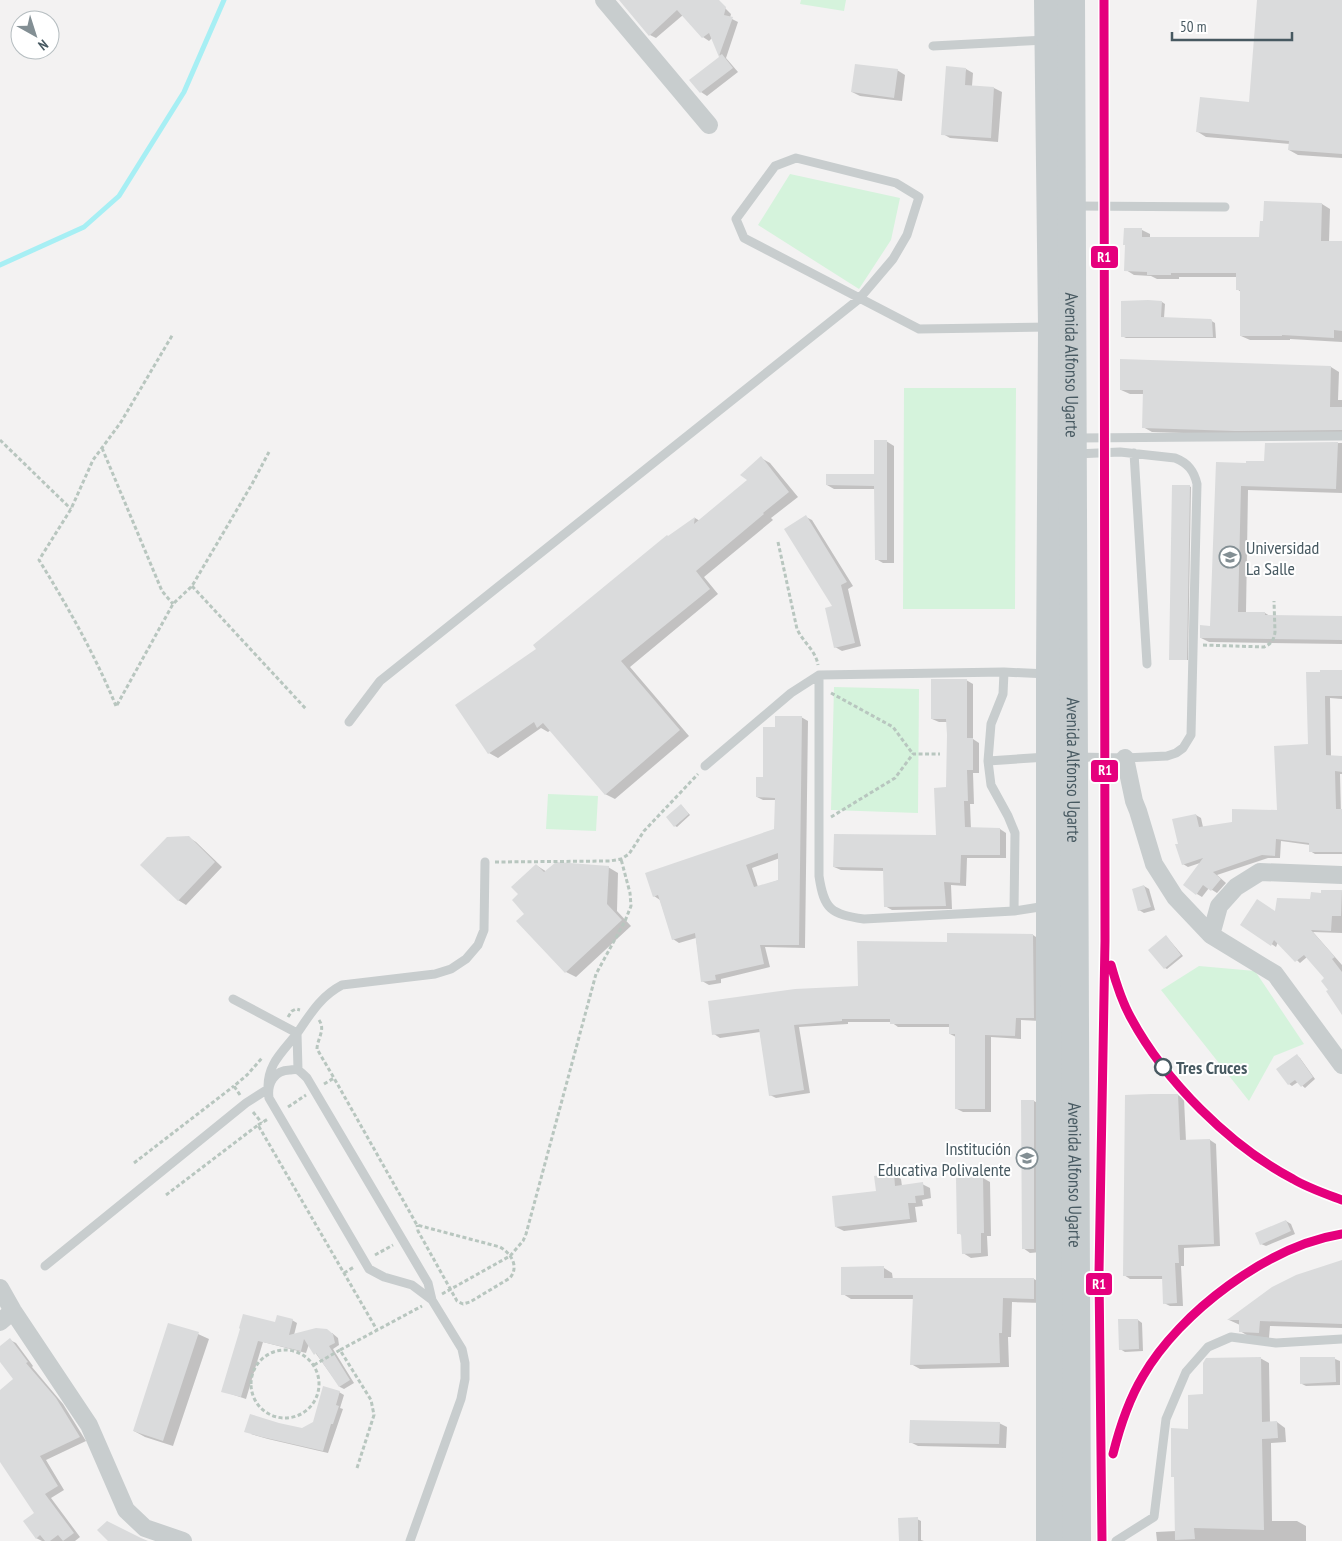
<svg xmlns="http://www.w3.org/2000/svg" width="1342" height="1541" viewBox="0 0 1342 1541" font-family="'PT Sans Narrow',sans-serif">
  <style>
    .green { fill: #d5f3dc }
    .shadow { fill: #0003; fill-rule: evenodd }
    .lines { fill: none; stroke-linecap: round; stroke-linejoin: round }
    .stream { stroke: #a7eff4; stroke-width: 5 }
    .building { fill: #dadbdc; fill-rule: evenodd }
    .path { stroke: #b8c6bf; stroke-width: 3; stroke-dasharray: 4 2.5; stroke-linecap: butt }
    .service { stroke: #c8cdce; stroke-width: 9 }
    .minor { stroke: #c8cdce; stroke-width: 18 }
    .primary { stroke: #c6ccce; stroke-width: 28 }
    .rail-1-casing { stroke: #fff; stroke-width: 12 }
    .rail-1 { stroke: #e5007d; stroke-width: 9 }
    .stop-dot { fill: #fff; stroke: #475961; stroke-width: 2.5 }
    .labels { text-anchor: middle; dominant-baseline: central; stroke-width: 4; stroke-linejoin: round; paint-order: stroke }
    .street-label { font-size: 18px; fill: #475961; stroke: #fff }
    .poi-label { font-size: 18px; fill: #475961; stroke: #fff; text-anchor: start }
    .stop-label { font-size: 18px; font-weight: bold; fill: #475961; stroke: #fff; text-anchor: start }
    .line-badge { stroke: #fff; stroke-width: 2 }
    .badge-label { font-size: 14px; text-anchor: middle; font-weight: bold; fill: #fff }
  </style>
  <rect width="100%" height="100%" fill="#f3f2f2"/>
  <!-- green -->
  <path class="green" d="M801,0H846L844,11L800,4Z
    M790,174L900,198L891,240L859,289L758,225Z
    M904,388H1016L1015,609H903Z
    M834,687L919,689L918,813L831,810Z
    M548,794L598,796L596,831L546,829Z
    M1199,966L1255,971L1304,1044L1274,1056L1249,1101L1161,990Z"/>
  <!-- shadow -->
  <path class="shadow" d="M621,0H717L731,14L730,18L738,22L726,58L738,72L707,96L701,92L720,57L712,38L709,41L703,37L683,15L656,38L650,35Z
    M1258,0H1342V158L1298,155L1289,150L1290,144L1206,137L1198,132L1250,103Z
    M966,69L973,73L972,86L994,88L1002,92L998,142L950,138L943,134Z
    M897,70L905,75L902,101L860,96L852,92Z
    M1265,202L1322,204L1330,209L1329,242H1342V342L1290,339V340H1250L1241,336V292L1237,289V277H1179V279H1157L1151,276L1134,275L1126,270L1142,230L1150,234V238H1260L1264,222Z
    M1162,302L1165,304L1164,318L1210,320L1215,323L1216,338H1126L1122,336Z
    M1122,360L1331,367L1339,372L1338,400H1342V434L1244,435L1152,432L1143,427L1145,394H1130L1121,390Z
    M886,441L894,446V563H883L876,559V489H834L827,485L876,475Z
    M1342,443V493L1248,490L1246,613H1265L1270,616L1342,617V644L1209,642L1201,638L1211,627L1217,464L1247,465L1266,463V444Z
    M761,458L770,463L798,497L771,518L773,520L704,577L718,594L630,667L689,736L615,799L605,794L551,730L548,732L541,728L498,758L489,753L538,649L668,538L695,518L700,521L749,480Z
    M1189,486L1191,487L1188,660H1172Z
    M806,517L812,520L853,586L848,589L861,646L842,651L835,647L834,607Z
    M1342,671V699L1330,698L1331,757H1342V774H1340L1342,854H1315L1310,851V845L1281,841L1280,858H1268L1217,875L1226,883L1217,893L1209,888L1202,897L1197,894L1200,863L1188,867L1183,864L1179,844L1196,815L1201,818L1203,827L1233,823L1278,812L1309,745L1307,674Z
    M966,680L973,684V739L979,743V773H973L974,804H970L971,829H1000L1006,833V858H967L966,886L951,885L952,909L892,910L885,906V871L841,870L834,867L937,836L947,788V722H939L932,719Z
    M801,717L808,721L805,948L765,947L770,967L721,979V983L709,985L702,981L696,938L679,943L673,939L660,900L654,896L776,830V800H763L757,797L764,779L776,728ZM780,858L779,880L758,887L752,868Z
    M681,805L690,815L677,827L675,826Z
    M188,837L196,842L222,867L186,905L178,900Z
    M536,865L547,872L608,867L618,873L617,911L631,926L576,977L566,972L526,914Z
    M1144,886L1149,889L1155,910L1144,913L1139,910Z
    M1322,891H1342V933L1313,932L1342,965V1012L1329,990L1326,978L1307,957L1300,963L1278,942L1276,947L1242,924L1312,900L1322,895Z
    M948,935H1033L1039,939L1040,1021L1021,1020V1039L991,1037V1112H963L957,1109L956,1037L950,1034V1027H898L891,1022H848V1024L799,1027L810,1093L776,1098L770,1095L760,1032L720,1038L714,1034L859,987L948,944Z
    M1166,936L1183,956L1167,969L1165,968Z
    M1297,1056L1300,1058L1315,1079L1305,1088L1298,1082L1292,1086L1289,1084Z
    M1178,1095L1184,1099L1186,1141L1210,1140L1216,1144L1220,1246L1184,1248V1266H1181L1183,1306H1170L1164,1303L1163,1279H1130L1124,1275Z
    M1022,1101H1034L1041,1105V1252L1030,1253L1023,1248Z
    M894,1175L901,1179L902,1186L922,1184L930,1188L931,1198L922,1200L923,1206L915,1207L917,1222L844,1231L836,1227L877,1192Z
    M983,1178L990,1182L991,1236H987L988,1256L971,1258L963,1253L962,1235L958,1233Z
    M1286,1221L1291,1224L1295,1234L1266,1246L1261,1244Z
    M1342,1261V1328L1270,1326L1269,1338L1250,1337L1240,1331V1325L1229,1320Z
    M884,1268L892,1273L893,1280L1034,1279L1043,1284V1303L1012,1302L1011,1337H1008L1009,1367L920,1369L911,1364L914,1299H851L843,1294Z
    M292,1320L297,1323L294,1335L332,1333L338,1338L339,1345L333,1349L354,1383L344,1389L340,1387L309,1344L306,1353L263,1342L246,1399L222,1391L242,1328Z
    M1138,1320L1142,1323L1143,1351L1125,1352L1120,1349Z
    M198,1334L209,1339L173,1446L145,1437L134,1431Z
    M10,1340L16,1343L33,1366L32,1367L63,1404L86,1441L46,1460L64,1490L51,1498L80,1537L75,1541H42L36,1538V1513L0,1459V1397L15,1379L0,1360V1347Z
    M1260,1358L1269,1363L1270,1423L1277,1422L1285,1428L1286,1442L1271,1443L1272,1521H1297L1306,1526V1541H1157L1156,1532L1176,1531L1175,1478L1173,1476L1189,1430L1204,1395Z
    M1301,1358L1335,1359L1340,1361V1385L1306,1386L1302,1384Z
    M339,1392L344,1395L340,1408L343,1409L328,1453L268,1439L251,1434L279,1424L302,1429L314,1423Z
    M999,1423L1007,1427L1006,1448L918,1446L910,1442Z
    M917,1519L921,1521V1540L924,1541H900Z"/>
  <g class="lines">
    <!-- stream -->
    <path class="stream" d="M0,265L84,227L119,196L184,92L224,0"/>
  </g>
  <!-- building -->
  <path class="building" d="M619,0H719L726,7L724,15L733,17L719,56L722,54L733,68L700,93L689,80L719,57L709,33L702,38L677,10L649,36Z
    M1257,0H1342V154L1288,150L1289,141L1196,132L1200,97L1249,102Z
    M855,64L898,69L894,98L851,92Z
    M946,66L966,68L965,85L994,87L991,138L941,135Z
    M1264,201L1322,203L1321,241H1342V331L1334,330V338L1282,335V336H1240V290H1236V273H1171V275H1147V272L1124,271L1125,245H1123L1124,228H1142V237H1259L1260,221H1263Z
    M1148,300L1162,301L1161,317L1211,319L1212,320L1213,337H1121V301Z
    M1120,359L1331,366L1330,407H1342V430L1235,431L1142,428L1143,390H1120Z
    M874,440H887V560H875L874,486L826,485V474H874Z
    M1338,442L1336,489L1241,486L1238,612H1265V615L1342,616V640L1200,638V625L1210,626L1216,462L1246,463V461H1264L1265,443Z
    M761,456L789,492L763,513L764,514L696,571L710,589L621,661L680,730L605,795L543,723L537,728L534,722L488,754L455,705L536,649L533,645L667,535L668,536L695,517L694,524L747,480L740,475Z
    M1172,485H1190L1187,660H1169Z
    M806,515L847,582L841,585L855,643L834,648L825,608L832,606L784,529Z
    M1320,670H1342V696H1325L1326,755L1342,756V772L1335,771L1336,809H1342V852H1309V843L1276,839L1275,856L1262,855L1213,872L1221,879L1211,891L1203,885L1196,895L1183,885L1203,858L1182,865L1175,844H1178L1172,819L1196,814L1199,827L1232,822V809L1277,810L1274,746L1308,744L1306,672H1320Z
    M931,679H967V738H973V770H967L968,801H964L965,827L1000,828V855H961L960,883L944,882L946,906L884,907L883,868L833,867L834,834L936,835L934,788L946,787L947,735L946,719H931Z
    M775,716H802L799,945H760L764,964L715,975L716,980L701,982L695,933L672,940L658,895L653,897L645,873L774,829L775,798L756,797V777H763V727H775ZM778,853V880L754,887L746,865Z
    M681,804L689,814L674,827L666,817Z
    M189,836L215,862L178,901L140,865L167,837Z
    M556,862L609,866L607,904L622,920L565,973L516,921L524,914L512,900L518,894L511,887L536,864L544,872Z
    M1144,885L1151,907L1138,911L1132,889Z
    M1321,890H1342L1341,916H1332L1331,931L1311,930L1335,957L1332,959L1342,972V1015L1326,991L1328,990L1321,981L1324,978L1304,955L1295,962L1274,940L1271,946L1240,925L1257,899L1275,911L1277,898L1310,899L1311,892L1321,893Z
    M947,933L1033,934L1034,1018H1016L1015,1036L985,1035V1109H955V1034H949V1024H890V1019H842V1021L794,1025L804,1090L769,1096L759,1029L712,1035L708,1001L795,989L858,986L857,941L947,942Z
    M1166,935L1181,955L1164,969L1148,950Z
    M1297,1054L1313,1077L1301,1087L1295,1080L1288,1085L1276,1069Z
    M1151,1094H1178L1180,1140L1210,1139L1214,1244L1178,1245L1179,1263H1175L1177,1303L1163,1304L1162,1276H1123L1125,1095Z
    M1021,1100H1034V1249H1022Z
    M894,1173L895,1186L923,1182L924,1195L915,1196L916,1203H908L910,1219L835,1227L832,1196L876,1191L874,1176Z
    M983,1177L984,1233H981V1253L962,1254L961,1234H957L956,1178Z
    M1286,1220L1291,1231L1260,1245L1255,1233Z
    M1342,1260V1324L1260,1321L1259,1333L1239,1332V1320H1227L1272,1287L1296,1275Z
    M884,1266V1278H1034V1299L1003,1298L1002,1333H999L1000,1363L910,1365L913,1295H841V1267Z
    M243,1314L275,1322L277,1315L293,1319L289,1335L316,1328L327,1329L333,1334L335,1343L329,1346L350,1380L339,1387L316,1353L314,1355L304,1339L301,1351L258,1341L241,1397L221,1392L240,1329L239,1328Z
    M1118,1319H1138L1139,1349L1119,1350Z
    M168,1323L199,1332L163,1441L133,1431Z
    M10,1338L28,1362L26,1363L56,1398L80,1437L40,1456L58,1486L45,1494L74,1533L63,1541L58,1535L50,1541H45L40,1535L36,1539L23,1521L34,1513L0,1462V1390L13,1379L0,1362V1346Z
    M1261,1357L1262,1422L1277,1421L1278,1438L1262,1439L1264,1530L1194,1528L1195,1539L1175,1540L1174,1477H1171V1428L1188,1429V1395L1203,1394V1363L1206,1358Z
    M1300,1357H1335L1336,1382L1300,1384Z
    M323,1386L340,1391L336,1405L339,1406L333,1424H331L323,1451L262,1437L244,1432L250,1414L279,1423L302,1428L313,1422Z
    M910,1420L1000,1422L999,1444L909,1443Z
    M918,1517V1541H899L898,1518Z
    M107,1521L141,1538L148,1541H108L97,1530Z"/>
  <g class="lines">
    <!-- path -->
    <path class="path" d="M0,440L71,509
      M102,448L162,591L173,604
      M778,542L797,629C803,642 816,651 818,665
      M192,586L306,709
      M1203,645L1264,647C1271,644 1274,640 1275,632L1274,601
      M831,693L893,727L913,754
      M117,705L173,604L192,586L252,484L269,452
      M116,706C95,655 68,607 39,560L71,509L93,460L121,422L173,334
      M831,817L895,778L913,754H940
      M495,862L610,861L621,859L629,854L644,831L698,774
      M288,1017L292,1011L296,1009L300,1010
      M319,1020C326,1030 317,1039 317,1049L334,1078
      M324,1084L334,1078L417,1225L500,1247C512,1254 519,1267 510,1278L470,1302L463,1304L457,1301L418,1231L417,1225
      M240,1095L234,1086L247,1075L262,1058
      M288,1107L306,1095
      M253,1112L262,1123
      M258,1125L268,1119
      M134,1163L234,1086
      M166,1195L258,1125L377,1330
      M375,1255L393,1245
      M344,1273L354,1267
      M442,1294L510,1256L523,1241L526,1234L596,974L625,921L631,906L630,893L621,859
      M251 1384a34 34 0 1 1 68 0a34 34 0 1 1-68 0Z
      M314,1365L340,1350
      M357,1468L374,1415L371,1400L340,1350L422,1306"/>
    <!-- service -->
    <path class="service" d="M933,46L1046,40
      M1075,206L1225,207
      M1077,438L1342,436
      M1134,453L1147,664
      M1076,454L1120,452L1175,458C1188,463 1194,471 1197,484L1191,735L1183,748L1176,753L1167,756L1125,758L1078,757
      M1004,672L1003,694L991,724L988,761L991,785L1008,816L1015,833L1014,911
      M819,675V876C824,910 831,914 864,919L1014,911L1046,906
      M349,722L380,681L859,299L893,259L907,235L919,197L896,183L796,158L775,166L736,219L744,238L919,329L1049,327
      M988,761L1047,757
      M705,766L791,693L819,675L1004,672L1048,674
      M233,999L297,1033
      M297,1033L298,1070
      M45,1266L246,1103L268,1089C267,1063 284,1051 298,1032C311,1013 321,996 342,985L435,974L451,969L466,959L478,945L484,930L485,862
      M410,1541L461,1399L465,1379V1363L462,1349L432,1300L428,1283L307,1078C305,1076 301,1072 298,1070C295,1069 292,1070 290,1070C274,1070 267,1084 269,1098L369,1269L384,1277L412,1285L432,1300
      M1116,1541L1154,1517L1166,1419L1186,1372L1208,1347L1231,1337L1276,1343L1342,1339"/>
    <!-- minor -->
    <path class="minor" d="M604,0L709,125
      M1125,758L1134,801L1138,811L1154,864L1175,897L1211,935L1275,974L1342,1065
      M1211,935L1219,906L1236,887L1260,872L1342,875
      M0,1288L13,1311L89,1425L126,1510L145,1528L183,1541
      M0,1322L13,1311"/>
    <!-- primary -->
    <g class="primary">
      <path d="M1048,0L1052,327L1050,674V1541"/>
      <path id="s1" d="M1071,0L1077,1541"/>
    </g>
    <!-- rail-1 casing -->
    <g class="rail-1-casing">
      <path id="rail-1" d="M1111,965C1116,983 1122,1002 1131,1018C1165,1081 1230,1146 1293,1179C1308,1188 1326,1194 1342,1200
        M1113,1454C1120,1426 1128,1401 1143,1376C1180,1312 1268,1246 1342,1234
        M1102,1541L1099,1273L1105,941L1104,0"/>
    </g>
    <!-- rail-1 -->
    <use href="#rail-1" class="rail-1"/>
  </g>
  <!-- icons -->
  <defs>
    <g id="university-ring" transform="scale(1.125)"><circle r="9.5" fill="#fff" stroke="#838f94" stroke-width="1.5"/><path d="M0-5L7-2L0 1L-7-2ZM-4 1L0 2.5L4 1V4Q0 6-4 4Z" fill="#838f94"/></g>
    <g id="school-ring" transform="scale(1.125)"><circle r="9.5" fill="#fff" stroke="#838f94" stroke-width="1.5"/><path d="M0-5L7-2L0 1L-7-2ZM-4 1L0 2.5L4 1V4Q0 6-4 4Z" fill="#838f94"/></g>
  </defs>
  <g fill-rule="evenodd">
    <use href="#university-ring" x="1230" y="557"/>
    <use href="#school-ring" x="1027" y="1158"/>
  </g>
  <!-- markers -->
  <circle class="stop-dot" cx="1163" cy="1067" r="8"/>
  <g class="labels">
    <!-- street labels -->
    <g class="street-label">
      <text stroke="none"><textPath href="#s1" startOffset="365">Avenida Alfonso Ugarte</textPath></text>
      <text stroke="none"><textPath href="#s1" startOffset="770">Avenida Alfonso Ugarte</textPath></text>
      <text stroke="none"><textPath href="#s1" startOffset="1175">Avenida Alfonso Ugarte</textPath></text>
    </g>
    <!-- poi labels -->
    <g class="poi-label">
      <text x="1246" y="547">Universidad<tspan x="1246" dy="21">La Salle</tspan></text>
      <text x="1011" y="1148" text-anchor="end">Institución<tspan x="1011" dy="21">Educativa Polivalente</tspan></text>
    </g>
    <!-- stop labels -->
    <g class="stop-label">
      <text x="1176" y="1067">Tres Cruces</text>
    </g>
  </g>
  <g class="line-badge">
    <rect x="1090" y="245" width="29" height="24" rx="5" fill="#e5007d"/>
    <rect x="1090" y="759" width="29" height="24" rx="5" fill="#e5007d"/>
    <rect x="1085" y="1272" width="28" height="24" rx="5" fill="#e5007d"/>
  </g>
  <g class="badge-label">
    <text x="1104" y="262">R1</text>
    <text x="1105" y="775">R1</text>
    <text x="1099" y="1289">R1</text>
  </g>
  <!-- north arrow -->
  <g transform="translate(35 35) rotate(141)"><circle r="24" fill="#ffffff" stroke="#b5bdc0"/>
  <path d="M0-4L9 19L0 12L-9 19Z" fill="#838f94"/>
  <text y="-8" font-size="14" font-weight="bold" text-anchor="middle" fill="#475961">N</text>
  </g>
  <!-- scale -->
  <path d="M1172 32v8h120v-8" fill="none" stroke="#475961" stroke-width="2.5"/>
  <text x="1180" y="32" font-size="15" fill="#475961" stroke="#ffffff" stroke-width="4" paint-order="stroke">50 m</text>
</svg>
